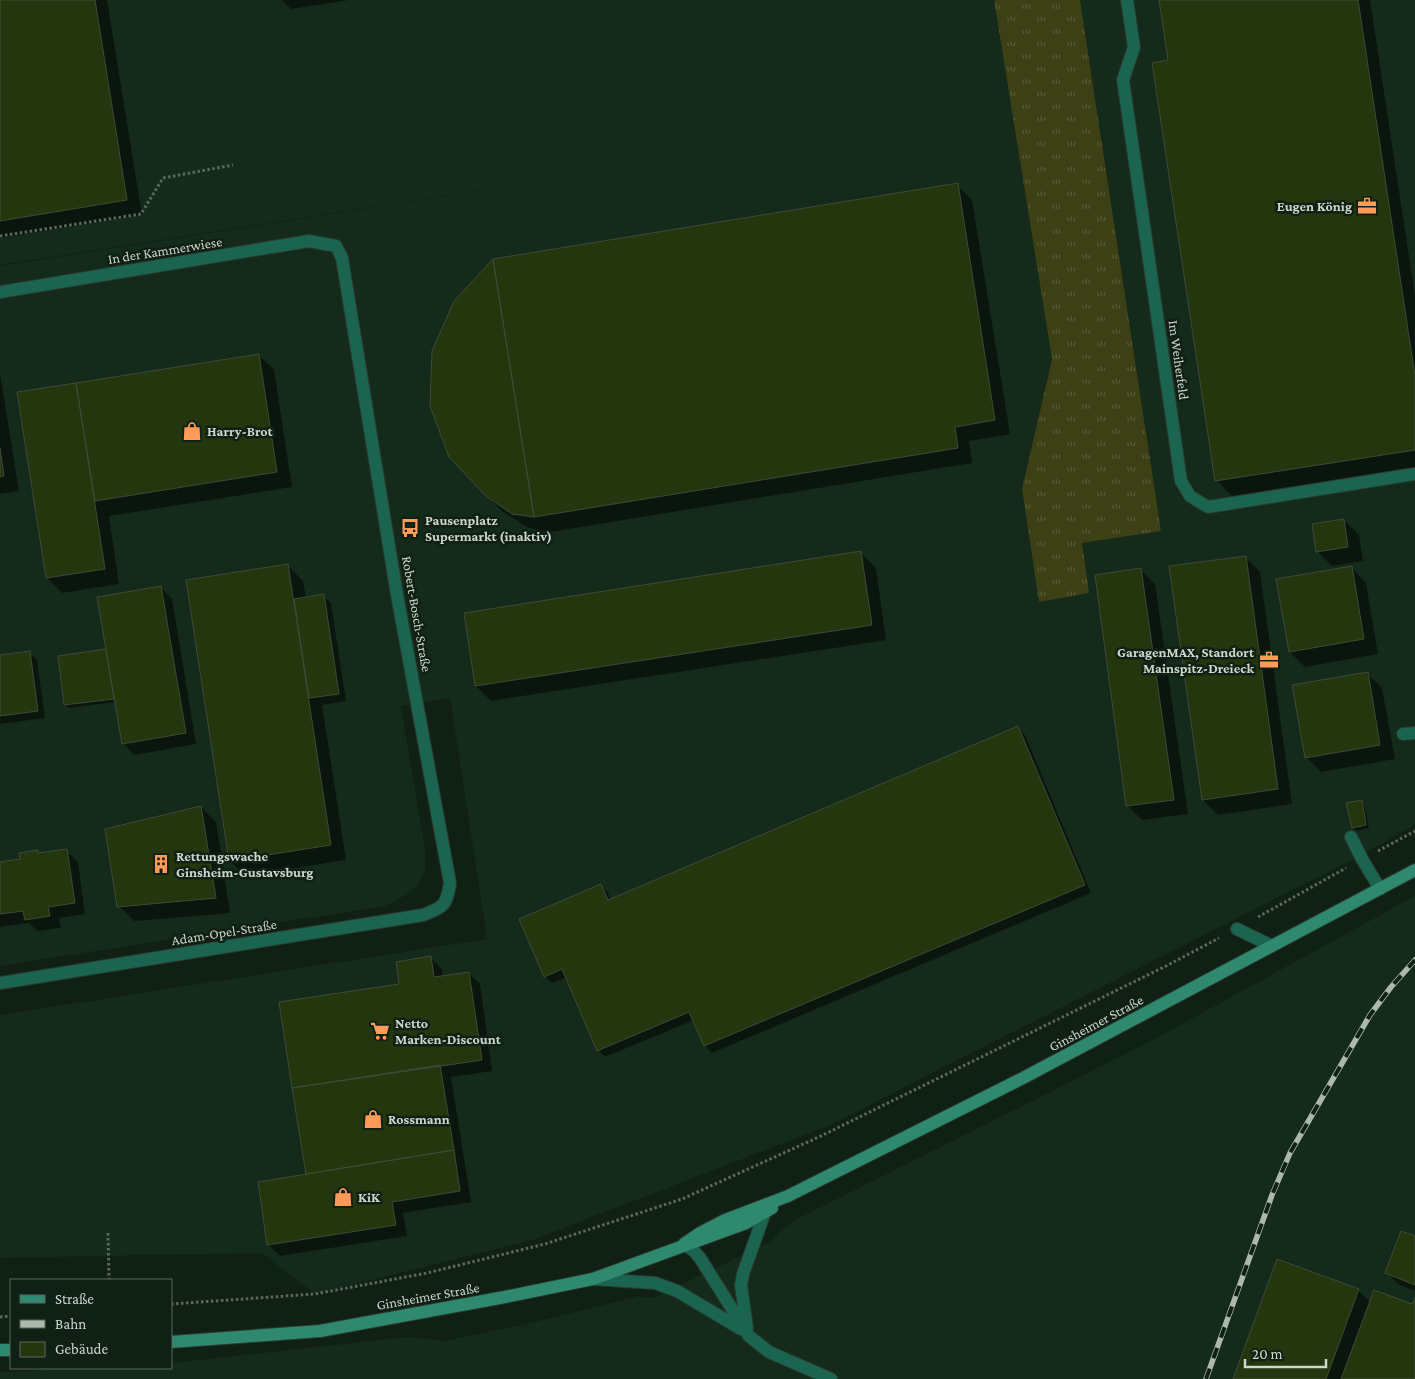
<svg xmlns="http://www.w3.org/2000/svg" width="1415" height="1379" viewBox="0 0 1415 1379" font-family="'Crimson Pro',serif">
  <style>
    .built { fill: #142a1a }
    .grass { fill: url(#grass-tufts) }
    .shadow { fill: #0007 }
    .building { fill: #23360d; stroke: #404a38 }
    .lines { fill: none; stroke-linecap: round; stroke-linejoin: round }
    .lane-casing { stroke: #2a3a2e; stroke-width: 14 }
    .street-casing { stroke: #2a3a2e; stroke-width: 14 }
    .secondary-casing { stroke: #2a3a2e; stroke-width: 14 }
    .path { stroke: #5a685d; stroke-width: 3; stroke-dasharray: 2.5 2.5; stroke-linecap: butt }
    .lane { stroke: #1b644f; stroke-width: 12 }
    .street { stroke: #1b644f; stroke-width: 12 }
    .secondary { stroke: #2e896f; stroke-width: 12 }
    .rail-casing { stroke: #acb8ae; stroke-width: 5.5 }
    .rail { stroke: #102014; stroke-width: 4; stroke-dasharray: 11; stroke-linecap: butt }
    .labels { text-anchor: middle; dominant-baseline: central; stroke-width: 5; stroke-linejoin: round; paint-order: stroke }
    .poi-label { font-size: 14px; font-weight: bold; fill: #ccd7ce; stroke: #102014; text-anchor: start }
    .street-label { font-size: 14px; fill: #ccd7ce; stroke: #102014 }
  </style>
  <defs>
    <pattern id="grass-tufts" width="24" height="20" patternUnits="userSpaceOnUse" patternTransform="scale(1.25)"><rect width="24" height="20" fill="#3d3f15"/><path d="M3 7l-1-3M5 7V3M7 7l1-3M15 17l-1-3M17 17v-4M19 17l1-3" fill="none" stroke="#585a36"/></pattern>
  </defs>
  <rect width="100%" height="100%" fill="#102014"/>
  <!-- built -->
  <path class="built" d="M0,0H994L1052,359L1022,489L1039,602L1088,593L1081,543L1161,531L1080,0H1415V825L1348,862L828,1126L535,1239L315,1294L262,1253L0,1258V1015L487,939L450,698L401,706L425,849V870L417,886L406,895L385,906L0,966V266L610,170L0,265Z
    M1415,896V1379H0V1372L78,1368H171V1363L408,1337L444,1341L526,1324L639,1296L653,1298L770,1242L780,1232L799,1218L1147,1043Z"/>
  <!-- grass -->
  <path class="grass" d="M994,0H1080L1161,531L1082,543L1089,593L1039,602L1022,489L1052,359Z"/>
  <!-- shadow -->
  <path class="shadow" d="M0,0H107L142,215L0,238Z
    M282,0H349L291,9Z
    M1161,0H1370L1415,296V467L1232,496L1216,480L1170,61Z
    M957,185L972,200L1010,434L969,441L972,463L550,532L529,528L503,512L487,496Z
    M259,355L274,370L292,487L109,516L119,584L62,593L47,578L18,393Z
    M0,373L19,491L0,494Z
    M1344,520L1359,535L1363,561L1332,566L1317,551Z
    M861,553L876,568L886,640L491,701L476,686Z
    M1245,557L1260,572L1292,804L1218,815L1203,800Z
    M288,566L303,581L306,598L323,596L331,603L346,701L322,705L346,860L245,876L230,860Z
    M1351,567L1366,583L1378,654L1305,667L1290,652Z
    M1140,569L1155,584L1188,814L1142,820L1127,805Z
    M161,588L172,599L196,744L134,755L123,743L116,702L69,708L65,705L105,651Z
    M29,653L37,660L45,718L0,724V657Z
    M1367,673L1382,688L1395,759L1321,772L1306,757Z
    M1017,727L1025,735L1091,893L712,1053L705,1046L694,1020L605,1057L598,1050L567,977L552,983L545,976L601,885L608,893L611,900Z
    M1361,801L1364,805L1369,828L1356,831L1353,827Z
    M201,807L216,822L230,913L134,921L119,906Z
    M37,851L41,854L66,851L78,862L85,914L59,918L61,928L37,931L29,923L0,927V863L21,860Z
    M430,958L442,969L443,977L468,973L480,984L492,1071L451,1077L471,1202L403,1213L407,1236L280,1256L269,1245L308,1175L280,1003L400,985Z
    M1415,1237V1291L1398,1284L1387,1272Z
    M1358,1290L1370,1302L1413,1306L1415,1301V1379H1234Z"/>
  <!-- building -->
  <path class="building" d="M0,0H95L127,200L0,221Z
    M1159,0H1358L1415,376V450L1215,481L1152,63L1168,60Z
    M958,183L995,420L955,427L958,448L534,517L493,259Z
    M493,259L534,517L512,514L487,497L449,457L430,406L432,351L454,301Z
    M259,354L277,472L95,501L76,383Z
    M76,383L105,569L46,578L17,392Z
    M0,448L4,476L0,477Z
    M1344,519L1348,547L1316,552L1312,524Z
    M861,551L872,625L475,686L464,613Z
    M1246,556L1278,789L1202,800L1169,566Z
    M288,564L331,845L229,861L186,580Z
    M1352,566L1364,639L1289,652L1276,579Z
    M1141,568L1174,800L1126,806L1095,575Z
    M161,586L186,733L122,744L97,597Z
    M324,594L339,694L309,698L294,599Z
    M106,649L114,699L64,705L58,656Z
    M30,651L38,711L0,716V655Z
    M1368,672L1380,745L1305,758L1292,685Z
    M1018,726L1085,885L704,1046L689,1012L597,1051L562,969L544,977L519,919L601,884L608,900Z
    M1362,800L1366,825L1352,828L1346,803Z
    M201,806L216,898L117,907L105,829Z
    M67,849L75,903L48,907L50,916L25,920L23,911L0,914V862L20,859L19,853L38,850V853Z
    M431,956L434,977L469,972L482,1060L292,1088L279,1002L399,984L396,962Z
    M440,1065L454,1150L306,1174L292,1088Z
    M454,1150L460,1191L392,1202L396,1225L267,1245L258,1182Z
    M1401,1231L1415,1236V1285L1385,1273Z
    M1277,1259L1359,1289L1326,1379H1233Z
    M1374,1290L1412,1304L1415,1297V1379H1341Z"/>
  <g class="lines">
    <!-- lane casing -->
    <g class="lane-casing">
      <path id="lane" d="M1127,0L1134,47L1123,80L1181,481L1190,496L1208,507L1415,474
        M1403,734L1415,733
        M1351,837L1362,859L1380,889
        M1237,929L1272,946
        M684,1244L694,1251L700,1258L749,1336L769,1352L831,1379
        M593,1279L655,1283L677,1291L741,1329
        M747,1328L741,1285L743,1274L765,1212"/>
    </g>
    <!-- street casing -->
    <g class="street-casing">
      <path id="street" d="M0,292L309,241L336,246L342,258L397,595L450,883C446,906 445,906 423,915L0,983"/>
    </g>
    <!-- secondary casing -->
    <g class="secondary-casing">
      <path id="secondary" d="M684,1244L700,1233L725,1220L788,1196L1023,1078L1415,870
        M171,1342L320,1331L505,1297L593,1279L746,1223L772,1208
        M0,1350H11"/>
    </g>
    <!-- path -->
    <path class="path" d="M0,236L141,214L163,178L233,165
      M1378,851L1415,831
      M1258,917L1346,868
      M108,1233L109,1280
      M171,1304L315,1294L427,1273L545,1244L682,1199L821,1136L1166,966L1219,938
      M0,1317L11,1316"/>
    <!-- lane -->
    <use href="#lane" class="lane"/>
    <!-- street -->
    <use href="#street" class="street"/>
    <!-- secondary -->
    <use href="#secondary" class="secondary"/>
    <!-- rail casing -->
    <g class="rail-casing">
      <path id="rail" d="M1206,1379L1272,1195L1290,1153L1370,1015L1391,987L1415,960"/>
    </g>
    <!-- rail -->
    <use href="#rail" class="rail"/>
  </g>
  <!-- icons -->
  <defs>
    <g id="office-bare" transform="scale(1.5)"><path d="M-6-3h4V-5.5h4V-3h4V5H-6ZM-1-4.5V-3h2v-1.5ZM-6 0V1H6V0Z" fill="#ff9b59" stroke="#102014" stroke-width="2.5" paint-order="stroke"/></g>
    <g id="shop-bare" transform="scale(1.5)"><path d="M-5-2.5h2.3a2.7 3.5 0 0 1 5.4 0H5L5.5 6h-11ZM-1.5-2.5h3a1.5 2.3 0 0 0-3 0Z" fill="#ff9b59" stroke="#102014" stroke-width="2.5" paint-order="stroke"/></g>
    <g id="bus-bare" transform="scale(1.5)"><path d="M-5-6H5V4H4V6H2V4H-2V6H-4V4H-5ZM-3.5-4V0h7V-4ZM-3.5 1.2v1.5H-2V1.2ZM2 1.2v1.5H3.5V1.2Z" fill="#ff9b59" stroke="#102014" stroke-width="2.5" paint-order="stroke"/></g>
    <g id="building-bare" transform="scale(1.5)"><path d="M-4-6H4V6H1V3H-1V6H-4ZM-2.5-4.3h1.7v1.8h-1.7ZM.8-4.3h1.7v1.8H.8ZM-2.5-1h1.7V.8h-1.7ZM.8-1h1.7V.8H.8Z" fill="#ff9b59" stroke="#102014" stroke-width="2.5" paint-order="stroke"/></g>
    <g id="supermarket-bare" transform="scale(1.5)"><path d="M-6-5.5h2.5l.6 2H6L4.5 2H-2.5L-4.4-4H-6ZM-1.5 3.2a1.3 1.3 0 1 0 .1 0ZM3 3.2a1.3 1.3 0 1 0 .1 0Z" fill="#ff9b59" stroke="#102014" stroke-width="2.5" paint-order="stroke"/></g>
  </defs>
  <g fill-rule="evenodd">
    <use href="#office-bare" x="1367" y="206"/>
    <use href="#shop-bare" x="192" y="431"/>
    <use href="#bus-bare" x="410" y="528"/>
    <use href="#office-bare" x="1269" y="660"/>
    <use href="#building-bare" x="161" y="864"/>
    <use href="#supermarket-bare" x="380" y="1031"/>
    <use href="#shop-bare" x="373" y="1119"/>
    <use href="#shop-bare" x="343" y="1197"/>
  </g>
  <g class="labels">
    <!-- poi labels -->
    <g class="poi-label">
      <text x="1352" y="206" text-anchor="end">Eugen König</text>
      <text x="207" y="431">Harry-Brot</text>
      <text x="425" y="520">Pausenplatz<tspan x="425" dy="16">Supermarkt (inaktiv)</tspan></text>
      <text x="1254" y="652" text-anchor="end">GaragenMAX, Standort<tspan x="1254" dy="16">Mainspitz-Dreieck</tspan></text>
      <text x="176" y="856">Rettungswache<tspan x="176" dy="16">Ginsheim-Gustavsburg</tspan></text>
      <text x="395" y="1023">Netto<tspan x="395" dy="16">Marken-Discount</tspan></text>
      <text x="388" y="1119">Rossmann</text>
      <text x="358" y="1197">KiK</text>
    </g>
    <!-- street labels -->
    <g class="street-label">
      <text transform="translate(165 250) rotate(-9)">In der Kammerwiese</text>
      <text transform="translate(1179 360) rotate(82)">Im Weiherfeld</text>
      <text transform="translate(417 614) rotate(80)">Robert-Bosch-Straße</text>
      <text transform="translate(224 932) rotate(-9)">Adam-Opel-Straße</text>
      <text transform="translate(1096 1023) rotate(-28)">Ginsheimer Straße</text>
      <text transform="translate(428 1296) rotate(-10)">Ginsheimer Straße</text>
    </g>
  </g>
  <!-- legend -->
  <rect x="10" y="1279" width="162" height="90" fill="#102014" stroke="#5b695e"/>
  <rect x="20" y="1295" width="25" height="8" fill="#2e896f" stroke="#5b695e"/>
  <text x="55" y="1304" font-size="15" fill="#ccd7ce">Straße</text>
  <rect x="20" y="1320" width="25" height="8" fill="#acb8ae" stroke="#5b695e"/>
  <text x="55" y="1329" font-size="15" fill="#ccd7ce">Bahn</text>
  <rect x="20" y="1342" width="25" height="15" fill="#23360d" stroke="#5b695e"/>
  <text x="55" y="1354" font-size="15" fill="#ccd7ce">Gebäude</text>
  <!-- scale -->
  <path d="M1245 1359v8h81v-8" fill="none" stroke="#ccd7ce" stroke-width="2.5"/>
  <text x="1252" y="1359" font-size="15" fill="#ccd7ce" stroke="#102014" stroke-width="4" paint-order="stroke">20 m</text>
</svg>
